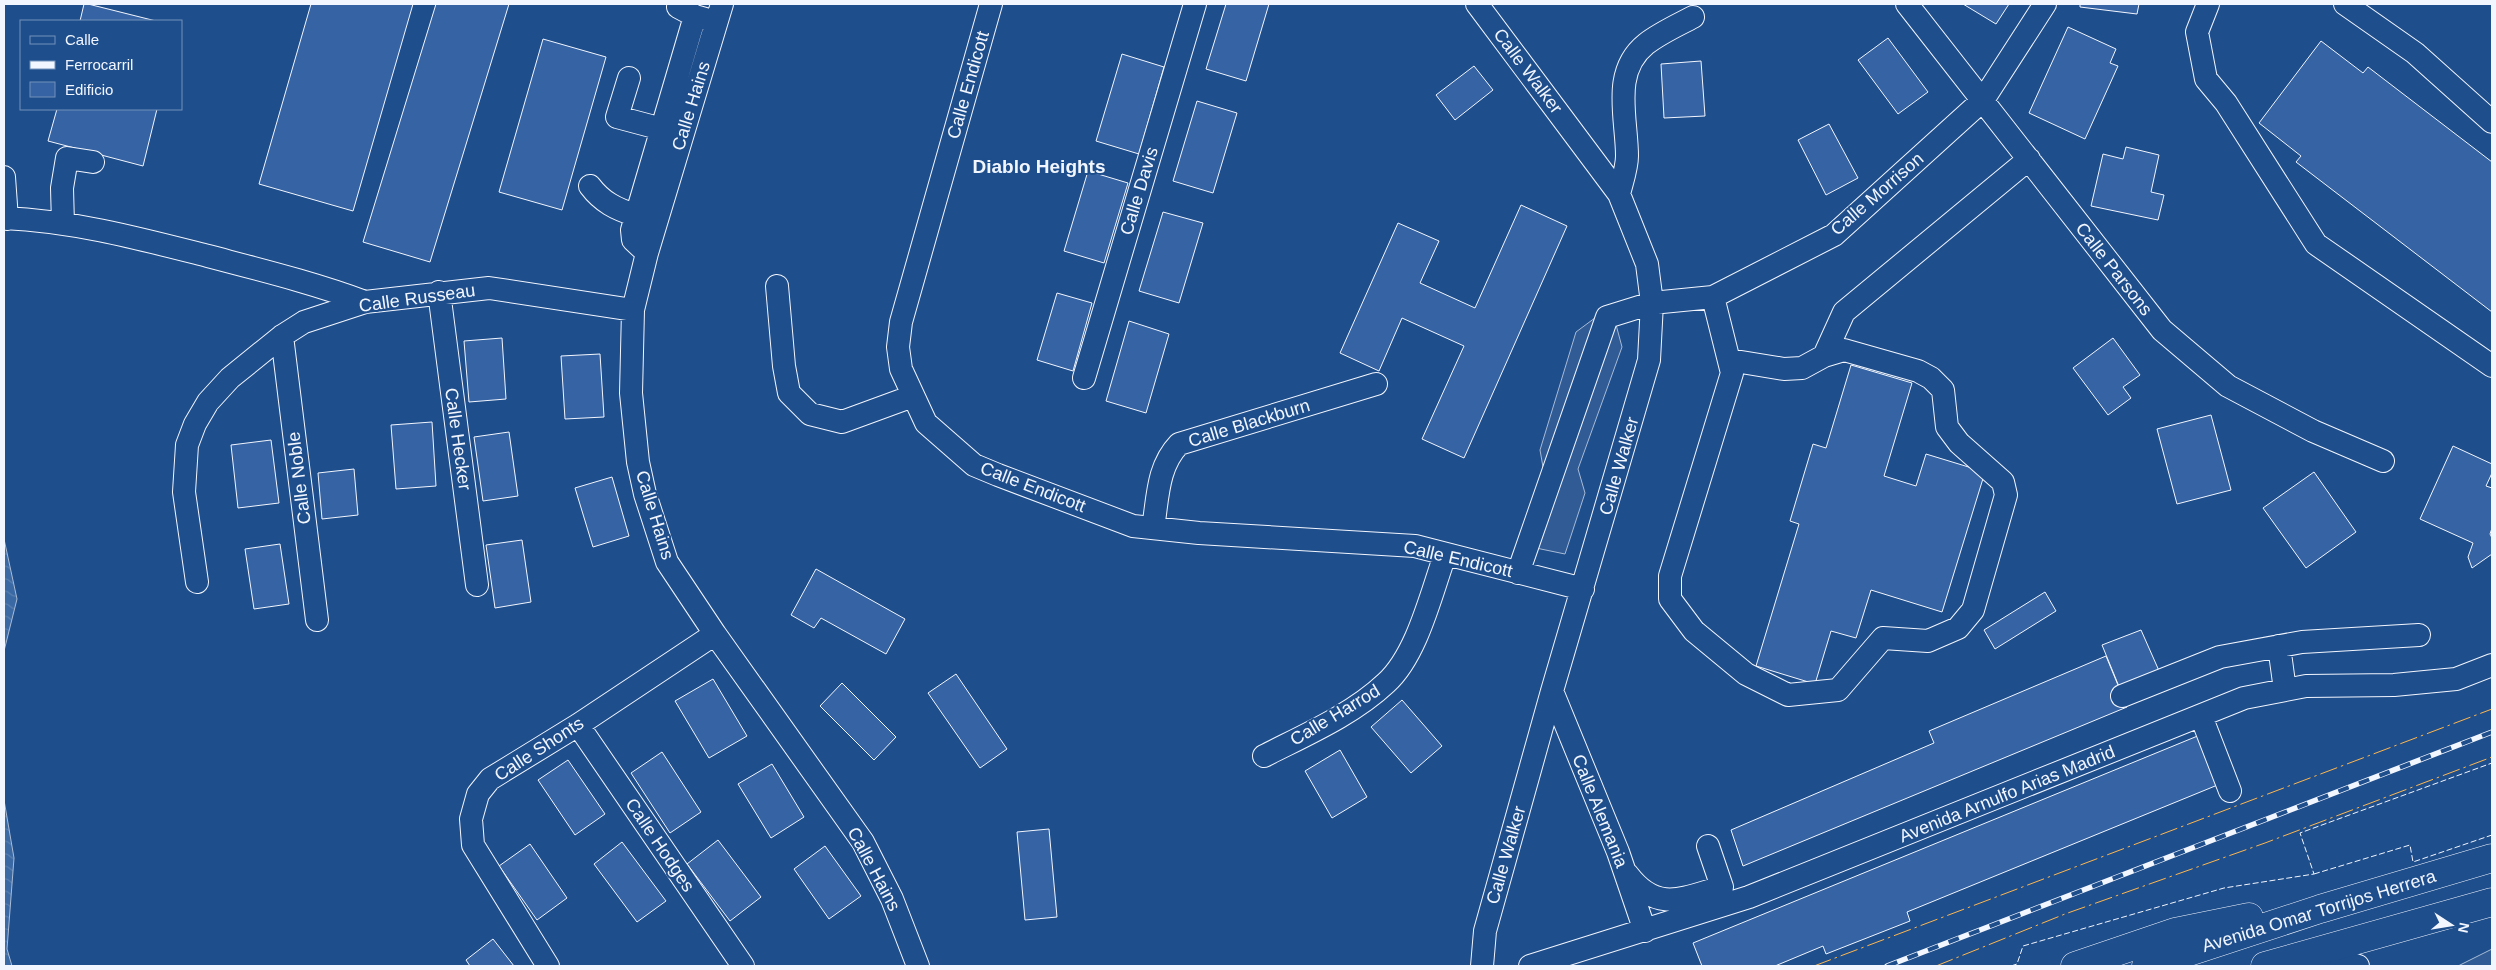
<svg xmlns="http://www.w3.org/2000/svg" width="2496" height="970" viewBox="0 0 2496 970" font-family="Helvetica,sans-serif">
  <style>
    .parking { fill: #305b95; stroke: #a8bbd7 }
    .water { fill: url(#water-waves); stroke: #a8bbd7 }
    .building { fill: #3563a3; stroke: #f2f6ff }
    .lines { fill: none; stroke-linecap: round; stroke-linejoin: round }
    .minor-casing { stroke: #f2f6ff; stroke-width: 24 }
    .major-casing { stroke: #f2f6ff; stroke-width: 29 }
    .minor { stroke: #1f4e8c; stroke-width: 22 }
    .major { stroke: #1f4e8c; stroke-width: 28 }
    .rail-casing { stroke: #f2f6ff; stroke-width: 5.5 }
    .rail { stroke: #1f4e8c; stroke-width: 4; stroke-dasharray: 11; stroke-linecap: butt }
    .fence { stroke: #f2f6ff; stroke-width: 1; stroke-dasharray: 6 2.5; stroke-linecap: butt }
    .power { stroke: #ffb74d; stroke-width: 1; stroke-dasharray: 18 4 2.5 4; stroke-linecap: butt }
    .labels { text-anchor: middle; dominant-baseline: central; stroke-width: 4; stroke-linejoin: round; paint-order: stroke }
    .street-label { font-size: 18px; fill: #f2f6ff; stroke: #1f4e8c }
    .neighbourhood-label { font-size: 19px; font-weight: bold; fill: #f2f6ff; stroke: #1f4e8c }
  </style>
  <defs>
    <pattern id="water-waves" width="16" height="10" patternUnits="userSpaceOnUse" patternTransform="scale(1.25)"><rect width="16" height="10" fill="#3b69a3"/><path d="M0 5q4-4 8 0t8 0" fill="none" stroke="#587fb1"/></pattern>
  </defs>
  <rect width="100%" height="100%" fill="#1f4e8c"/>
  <!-- parking -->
  <path class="parking" d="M1611,306L1622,347L1578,469L1585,493L1565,554L1536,548L1546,484L1540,450L1576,332Z
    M2492,949V966H2458Z"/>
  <!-- water -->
  <path class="water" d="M4,539L17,599L4,651Z
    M4,800L14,858L7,949L12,966H4Z"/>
  <!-- building -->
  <path class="building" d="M84,4H88L156,21H80Z
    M311,4H413L353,211L259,184Z
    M436,4H509L430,262L363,242Z
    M1226,4H1269L1246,81L1206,69Z
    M1963,4H2009L1996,24Z
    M2080,4H2139L2137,14L2080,7Z
    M2068,27L2116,49L2110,63L2118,66L2085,139L2029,113Z
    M1888,38L1928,92L1898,114L1858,60Z
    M543,39L606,57L562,210L499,192Z
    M2321,41L2363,73L2368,67L2492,162V312L2296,162L2301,156L2259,123Z
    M1122,54L1164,67L1139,154L1096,141Z
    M1701,61L1705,116L1664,118L1661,64Z
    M1474,66L1493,90L1455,120L1436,95Z
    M1197,101L1237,113L1213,193L1173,181Z
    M57,109H157L143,166L48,141Z
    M1829,124L1858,178L1826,195L1798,140Z
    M2126,147L2159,155L2151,192L2164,195L2158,220L2091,206L2103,154L2123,159Z
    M1088,171L1128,183L1104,263L1064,251Z
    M1521,205L1567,226L1464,458L1422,439L1464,346L1402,318L1379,371L1340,353L1398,223L1439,241L1420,283L1475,308Z
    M1163,212L1203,223L1179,303L1139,291Z
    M1057,293L1092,303L1073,371L1037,360Z
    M1129,321L1169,334L1146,413L1106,401Z
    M502,338L506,399L469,402L464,341Z
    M2113,338L2140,375L2123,387L2131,398L2108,415L2073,368Z
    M600,354L604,417L565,419L561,356Z
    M1851,365L1912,383L1884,476L1916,486L1926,454L1985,472L1942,612L1871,590L1856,638L1831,631L1815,684L1756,666L1799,524L1790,521L1813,444L1826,448Z
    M2211,415L2231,490L2177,504L2157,429Z
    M432,422L436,486L396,489L391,425Z
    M509,432L518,496L483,501L474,437Z
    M271,440L279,503L238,508L231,445Z
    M2453,446L2492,464V473L2486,486L2492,488V528L2490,534L2492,538V554L2472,568L2468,557L2473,543L2420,519Z
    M354,469L358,515L322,519L318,473Z
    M2314,472L2356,532L2306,568L2263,508Z
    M612,477L629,536L593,547L575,488Z
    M522,540L531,602L495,608L486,545Z
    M280,544L289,604L254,609L245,549Z
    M816,569L905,619L886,654L821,618L814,628L791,615Z
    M2045,592L2056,611L1995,649L1984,630Z
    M2141,630L2160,673L2120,689L2102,645Z
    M2106,656L2127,707L1743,866L1731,830L1934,743L1929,731Z
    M956,674L1007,749L980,768L928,693Z
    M713,679L747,736L709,758L675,701Z
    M842,683L896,737L874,760L820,706Z
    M1402,700L1442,746L1411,773L1371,727Z
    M2200,735L2220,784L1907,912L1910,921L1826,954L1823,946L1775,966H1702L1693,943Z
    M1340,750L1367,797L1332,818L1305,771Z
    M662,752L701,812L670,833L631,773Z
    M568,760L605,814L575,835L538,780Z
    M772,764L804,817L771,838L738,784Z
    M1049,829L1057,917L1025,920L1017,832Z
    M718,840L761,897L730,921L687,864Z
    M622,842L666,901L637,922L594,864Z
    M530,844L567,898L537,920L499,866Z
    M825,846L861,896L829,919L794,869Z
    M493,939L514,966H470L466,960Z"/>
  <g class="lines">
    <!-- minor casing -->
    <g class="minor-casing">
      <path id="minor" d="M679,4L678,7L695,16L709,20
        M722,4L647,253L633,310L631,393L638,462L645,494L667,562L715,634L863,842L892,899L918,966
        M991,4L901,322L898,347L901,369L926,423L974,465L998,475L1133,526L1199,533L1415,546L1583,589
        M1477,4L1619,194L1647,264L1652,303L1649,360L1552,691L1485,931L1482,966
        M1907,4L2162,330L2228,386L2313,431L2383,461
        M2208,4L2197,32L2206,79L2226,103L2316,244L2492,366
        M2345,4L2415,53L2492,122
        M629,78L617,117L662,129
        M4,177L7,219
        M590,186C602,202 616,209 635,215
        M1619,194C1622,182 1627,168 1627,156C1627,118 1611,72 1646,44C1660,33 1678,25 1693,17
        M4,218C74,221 141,239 208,256C261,270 314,283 365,302
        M63,224L62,188L67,158L93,162
        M647,253L633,240L632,230L695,16
        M777,286L784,366L789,393L810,414L842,422L913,396
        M439,292L477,585
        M1713,297L1732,373L1670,576V599L1694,631L1746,674L1788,695L1838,690L1883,638L1928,641L1958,628L1973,610L2006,495L2003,482L1959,443L1947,427L1943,390L1931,378L1918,371L1844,350L1824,356L1802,368L1784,369L1729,360
        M282,336L317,620
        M1824,356L1844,312L2029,159
        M1084,378L1195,4
        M1153,528C1158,498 1157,467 1179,444L1376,384
        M1518,573L1607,317L1652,303L1713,297L1834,235L1983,100L2045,4
        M197,582L184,492L187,445L195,424L208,402L230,378L282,336L304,322L365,302L489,288L633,310
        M2279,646L2285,690
        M1552,691L1618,852L1645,931
        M2122,696L2220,657L2302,642L2419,635
        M2201,716L2230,791
        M578,725L743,966
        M1264,756C1305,735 1352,715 1386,683C1417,655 1431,594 1445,555
        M1628,875C1657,913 1683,898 1722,887L1708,846
        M2315,952L2358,966
        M548,966L473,845L471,819L478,794L490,779L578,725L715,634
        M1530,966L1749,897L2244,698L2306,686L2394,685L2456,679L2492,665"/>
    </g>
    <!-- major casing -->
    <g class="major-casing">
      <path id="major" d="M2075,966L2175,932L2249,917
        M2146,966L2320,909L2492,858
        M2265,966L2492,902"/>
    </g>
    <!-- minor -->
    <use href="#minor" class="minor"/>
    <!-- major -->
    <use href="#major" class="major"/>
    <!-- rail casing -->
    <g class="rail-casing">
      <path id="rail" d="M1887,966L2492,732"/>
    </g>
    <!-- rail -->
    <use href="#rail" class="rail"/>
    <!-- fence -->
    <path class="fence" d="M2314,874L2410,845L2413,862L2492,835
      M2011,966L2017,964L2023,946L2224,888L2314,874L2300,833L2492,763"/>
    <!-- power -->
    <path class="power" d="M1814,966L2492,709
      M1936,966L2065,914L2265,843L2492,757"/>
  </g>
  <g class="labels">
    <!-- street labels -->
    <g class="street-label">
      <text transform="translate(1528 71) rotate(53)">Calle Walker</text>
      <text transform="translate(968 85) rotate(-74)">Calle Endicott</text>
      <text transform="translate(691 106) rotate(-73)">Calle Hains</text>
      <text transform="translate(1139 191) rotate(-73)">Calle Davis</text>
      <text transform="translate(1877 194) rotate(-41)">Calle Morrison</text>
      <text transform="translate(2114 269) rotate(52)">Calle Parsons</text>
      <text transform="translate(417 298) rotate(-8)">Calle Russeau</text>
      <text transform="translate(1249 423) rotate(-17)">Calle Blackburn</text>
      <text transform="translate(458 439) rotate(82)">Calle Hecker</text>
      <text transform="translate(1619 466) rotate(-74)">Calle Walker</text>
      <text transform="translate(299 478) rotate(-97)">Calle Noble</text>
      <text transform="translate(1033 487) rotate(21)">Calle Endicott</text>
      <text transform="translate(655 515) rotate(73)">Calle Hains</text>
      <text transform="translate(1458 559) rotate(13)">Calle Endicott</text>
      <text transform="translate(1335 715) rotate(-31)">Calle Harrod</text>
      <text transform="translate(539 749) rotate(-33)">Calle Shonts</text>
      <text transform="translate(2007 794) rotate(-22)">Avenida Arnulfo Arias Madrid</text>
      <text transform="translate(1600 811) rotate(68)">Calle Alemania</text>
      <text transform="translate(660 845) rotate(56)">Calle Hodges</text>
      <text transform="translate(1506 855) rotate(-74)">Calle Walker</text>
      <text transform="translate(874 869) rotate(62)">Calle Hains</text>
      <text transform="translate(2319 911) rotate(-17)">Avenida Omar Torrijos Herrera</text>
    </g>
    <!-- neighbourhood labels -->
    <g class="neighbourhood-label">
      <text x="1039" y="166">Diablo Heights</text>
    </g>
  </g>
  <!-- border -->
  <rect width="2496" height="970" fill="none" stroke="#f2f6ff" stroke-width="10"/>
  <!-- legend -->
  <rect x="20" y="20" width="162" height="90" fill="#1f4e8c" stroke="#7391ba"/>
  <rect x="30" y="36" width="25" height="8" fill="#1f4e8c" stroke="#7391ba"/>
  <text x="65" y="45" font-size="15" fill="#f2f6ff">Calle</text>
  <rect x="30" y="61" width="25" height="8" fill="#f2f6ff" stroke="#7391ba"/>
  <text x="65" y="70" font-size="15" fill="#f2f6ff">Ferrocarril</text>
  <rect x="30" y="82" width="25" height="15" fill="#3563a3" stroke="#7391ba"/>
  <text x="65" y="95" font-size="15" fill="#f2f6ff">Edificio</text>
  <!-- north arrow -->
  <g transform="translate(2451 925) rotate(102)" stroke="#1f4e8c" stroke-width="4" paint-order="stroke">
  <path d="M0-4L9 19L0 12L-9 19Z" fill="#f2f6ff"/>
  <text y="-8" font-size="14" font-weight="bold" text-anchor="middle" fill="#f2f6ff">N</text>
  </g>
</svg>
